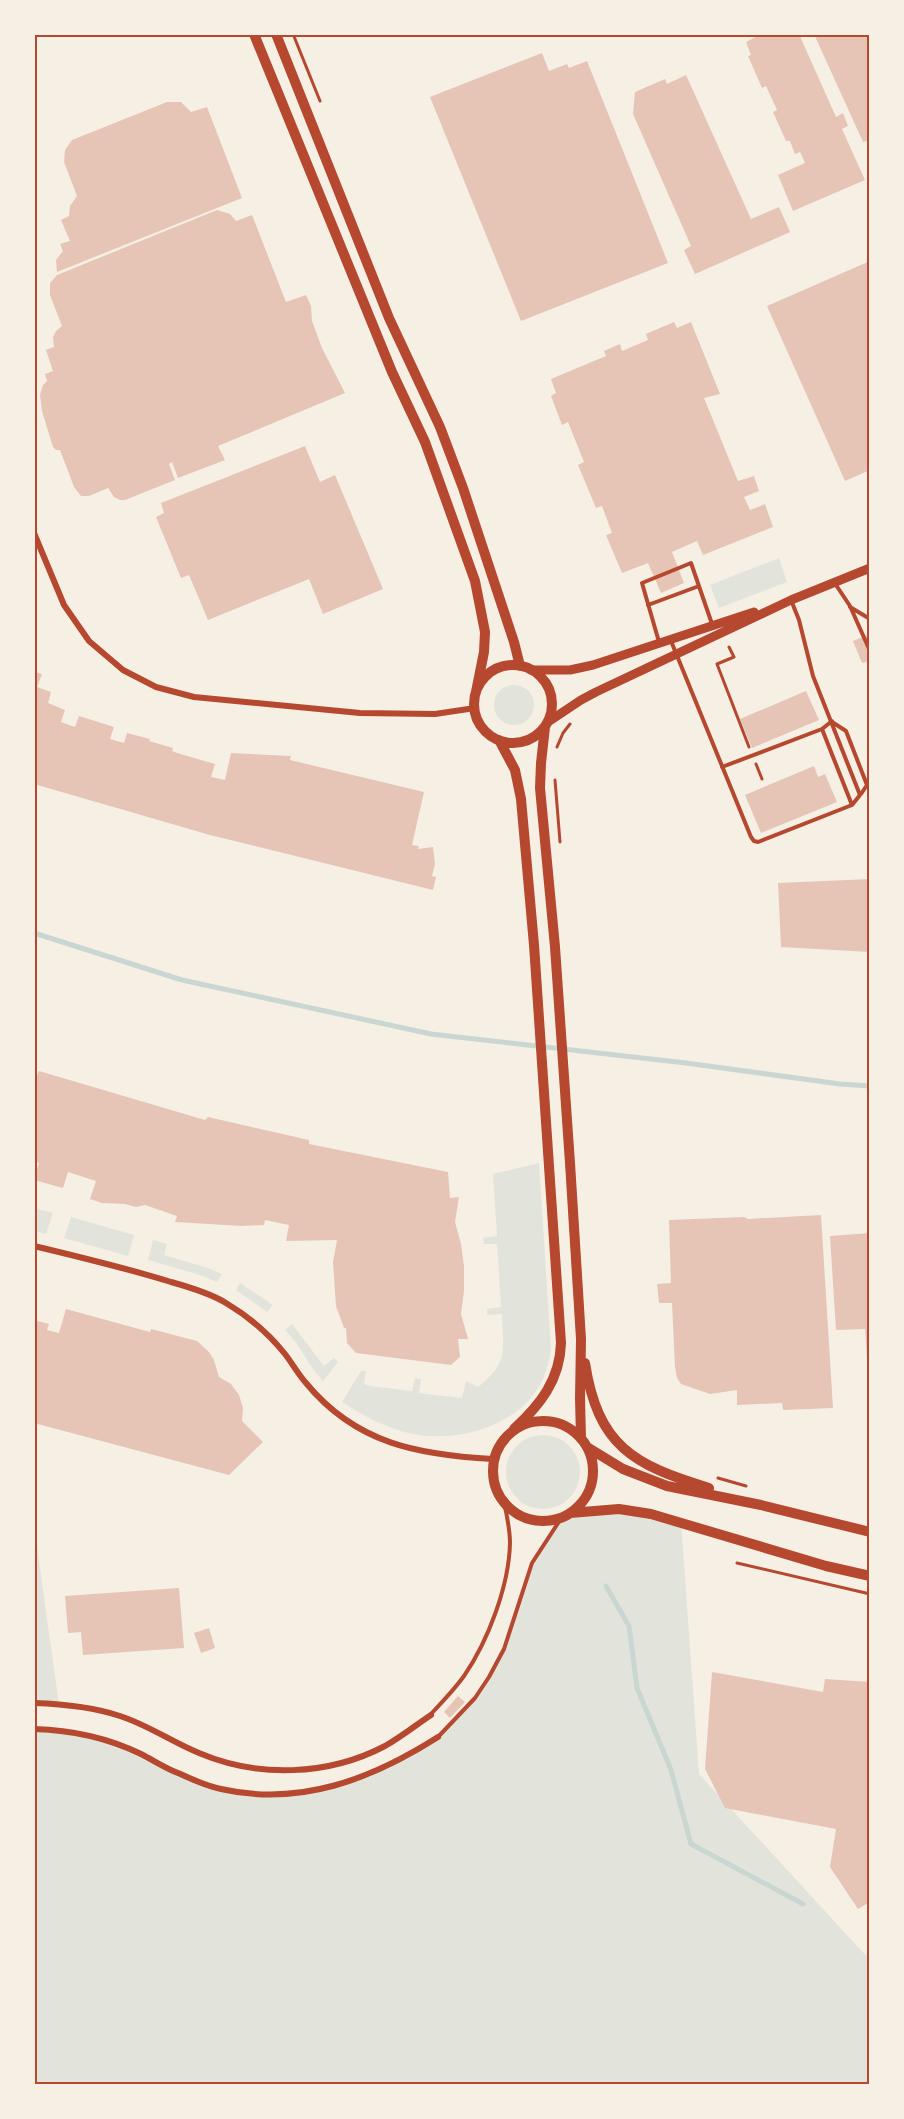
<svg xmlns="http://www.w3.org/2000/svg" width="904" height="2119" viewBox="0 0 904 2119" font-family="'Fira Sans',sans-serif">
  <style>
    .green { fill: #e2e4dc }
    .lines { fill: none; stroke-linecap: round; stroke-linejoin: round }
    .stream { stroke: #c9d6d2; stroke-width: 5 }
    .building { fill: #e6c5b7 }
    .path { stroke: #b5482f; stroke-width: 3 }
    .service { stroke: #b5482f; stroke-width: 4 }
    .minor { stroke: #b5482f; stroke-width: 6 }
    .tertiary { stroke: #b5482f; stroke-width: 9 }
    .secondary { stroke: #b5482f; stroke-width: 10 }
    .neatline { fill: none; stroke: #b5482f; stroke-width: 2 }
  </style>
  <rect width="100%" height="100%" fill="#f6efe4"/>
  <!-- green -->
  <path class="green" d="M779,558L787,582L719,608L710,585Z
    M494 705a20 20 0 1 1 40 0a20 20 0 1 1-40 0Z
    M539,1163L551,1350C549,1361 547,1371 542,1381C520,1426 458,1443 413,1434C387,1429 364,1416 342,1402L361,1371H366L364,1384L370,1386L412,1391L415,1378L421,1379L419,1393L462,1398L466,1381L478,1387C509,1362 503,1351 502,1314L487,1315V1309L501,1307L497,1244H484L483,1238L497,1236L493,1174Z
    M34,1208L53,1213L46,1234L35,1231Z
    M71,1217L134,1235L128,1256L64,1238Z
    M153,1240L167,1244L164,1255L208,1268L222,1274L217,1282L200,1275L148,1260Z
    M240,1283L273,1305L267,1312L236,1290Z
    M292,1324L324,1366L334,1358L338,1362L323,1381C308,1366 301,1345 285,1330Z
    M506 1472a37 37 0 1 1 74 0a37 37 0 1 1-74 0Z
    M594,1510L681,1521L699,1774L869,1959V2084H35V1730L102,1740L218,1788L281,1794L350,1782L438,1737L475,1698L504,1649L532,1563L562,1517L570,1513Z
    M34,1539H36L59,1705L35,1703Z"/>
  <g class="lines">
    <!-- stream -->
    <path class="stream" d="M34,933L182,980L431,1034L686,1063L840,1084L870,1086
      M606,1586L629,1626L637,1688L671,1770L691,1844L803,1904"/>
  </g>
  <!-- building -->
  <path class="building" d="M762,34H799L836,117L843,113L848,126L842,129L865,180L793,211L778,175L805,163L800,152L795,154L790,141H786L773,112L777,110L766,86L762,88L748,56L751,55L746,42Z
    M814,34H870V140L863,142Z
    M542,53L549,71L567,64L569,68L587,61L668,263L521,321L430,97Z
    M686,75L751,219L779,207L790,232L695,274L684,250L691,246L633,114L635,92L665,79L667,84Z
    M167,102H181L191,112L207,107L242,198L57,272L56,260L63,251L60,244L70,241L61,220L69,216L70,206L77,196L64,162L65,150L72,140Z
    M217,210L230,214L236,221L252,215L286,302L306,295L311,306L312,321L322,348L345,393L218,446L225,460L178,478L172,462L169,464L175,480L125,500H120L114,497L108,488L89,496H81L74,487L60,450H56L53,447L42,411L40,395L43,385L47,381L45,374L53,371L46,350L54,347L53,337L56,331L62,326L50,295V283L57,275Z
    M870,261V470L845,481L767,306Z
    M674,322L677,328L691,322L720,394L704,398L738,481L754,476L759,491L744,497L750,510L765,504L773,527L703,555L697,541L672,552L684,583L661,593L648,563L622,573L606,535L612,533L602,506L596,508L578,465L584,462L568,422L562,425L551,396L556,393L551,379L606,356L604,351L620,344L622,351L648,340L646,334Z
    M305,446L320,482L335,475L383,589L323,614L309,579L208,620L189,575L181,578L156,517L164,513L161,503Z
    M870,634V661L862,663L853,641Z
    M34,672L42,674L37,687L51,692L48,703L65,710L61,722L75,727L79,716L114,727L110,739L124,743L127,733L150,739L149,741L173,748L172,751L177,753L215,764L211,777L225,780L231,753L291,756L290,760L424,792L412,845L419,846L418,849L433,847L435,864L432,876L436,877L433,890L210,835L34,784Z
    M806,691L819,720L752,748L740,719Z
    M814,766L818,777L825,774L837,802L761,833L745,795Z
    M870,879V952L781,947L778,883Z
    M39,1071L205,1120L208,1117L309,1140V1144L448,1172L450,1198L459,1197L455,1222L461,1244L464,1266V1291L461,1314L468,1339H458L460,1357L451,1365L356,1353L347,1343L346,1328H344L336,1306L333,1262L337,1240L286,1241L289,1225L265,1220L264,1225L242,1226L175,1222L177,1216L145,1205L136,1207L125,1204L102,1203L90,1199L96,1181L68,1172L63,1188L34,1180L39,1163L34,1161V1084Z
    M821,1215L833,1408L783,1410L782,1403L737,1405V1390L710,1394L681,1384L677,1378L675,1367L672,1303H659L657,1284L671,1283L669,1220L744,1217L748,1219Z
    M870,1233V1374H868L865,1329L836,1330L830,1236Z
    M66,1309L150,1332L151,1329L197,1341L209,1352L214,1360L219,1377L231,1384L239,1395L243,1408L242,1421L263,1442L229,1475L34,1423V1320L49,1324L47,1330L59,1333Z
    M179,1588L184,1648L83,1655L81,1632L68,1633L65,1596Z
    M209,1628L215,1648L201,1653L194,1633Z
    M712,1672L823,1692L825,1679L870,1682V1902L858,1909L830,1867L836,1829L725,1808L705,1769Z
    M458,1696L465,1702L450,1718L444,1712Z"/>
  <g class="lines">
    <!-- path -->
    <path class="path" d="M293,34L320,101
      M729,647L734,657L717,664L749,747
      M557,747L563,733L570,724
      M756,764L762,779
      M555,780L560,842
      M718,1478L746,1486
      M737,1563L870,1594"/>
    <!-- service -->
    <path class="service" d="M834,582L850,606L870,651
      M648,605L699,586
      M850,607L870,619
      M671,641L751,837L754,841L758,842L852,805L860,795L813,676L799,620L791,600
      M659,642L642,583L691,563L712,624
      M832,722L846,731L867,785L861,794
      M822,729L852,805
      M722,767L822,729L832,721
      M431,1714C442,1702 454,1690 464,1676C488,1641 509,1586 510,1543C510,1529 507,1516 504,1502
      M438,1737L475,1698L489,1677L504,1649L532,1563L562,1517"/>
    <!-- minor -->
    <path class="minor" d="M34,533L64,605L89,641L123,670L156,687L194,697L360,713L435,714L475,708
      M34,1246C80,1257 126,1268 171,1282C189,1287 210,1293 226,1303C248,1316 269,1334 285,1354C292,1363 298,1374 306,1383C356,1444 419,1455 493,1459
      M34,1703C63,1704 93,1707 120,1716C148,1725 172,1742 199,1753C258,1778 328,1776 385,1746C401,1737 416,1725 431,1715
      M34,1729C71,1730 108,1738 141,1754C153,1760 165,1768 178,1773C191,1779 206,1786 221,1789C300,1807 372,1779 438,1737"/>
    <!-- tertiary -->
    <path class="tertiary" d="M531,670H570L593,665L754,612
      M548,722L581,700L596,692L791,600L870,568"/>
    <!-- secondary -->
    <path class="secondary" d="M254,34L392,372L425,442L475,581L485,632L484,652L476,692
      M276,34L389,318L440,427L463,488L514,642L520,666
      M474 704a39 39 0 1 1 78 0a39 39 0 1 1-78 0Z
      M545,727L541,763L540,788L555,947L570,1163L581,1339L580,1398L581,1439
      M499,740L515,770L521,799L534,945L561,1343C560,1380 540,1405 514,1429
      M585,1363C598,1446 633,1465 709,1488
      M493 1471a50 50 0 1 1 100 0a50 50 0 1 1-100 0Z
      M587,1447L623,1469L667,1486L761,1505L870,1532
      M570,1513L619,1509L651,1514L826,1566L870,1576"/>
  </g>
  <!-- border -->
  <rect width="904" height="2119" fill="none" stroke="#f6efe4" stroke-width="72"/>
  <rect x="36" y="36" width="832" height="2047" class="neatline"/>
</svg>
